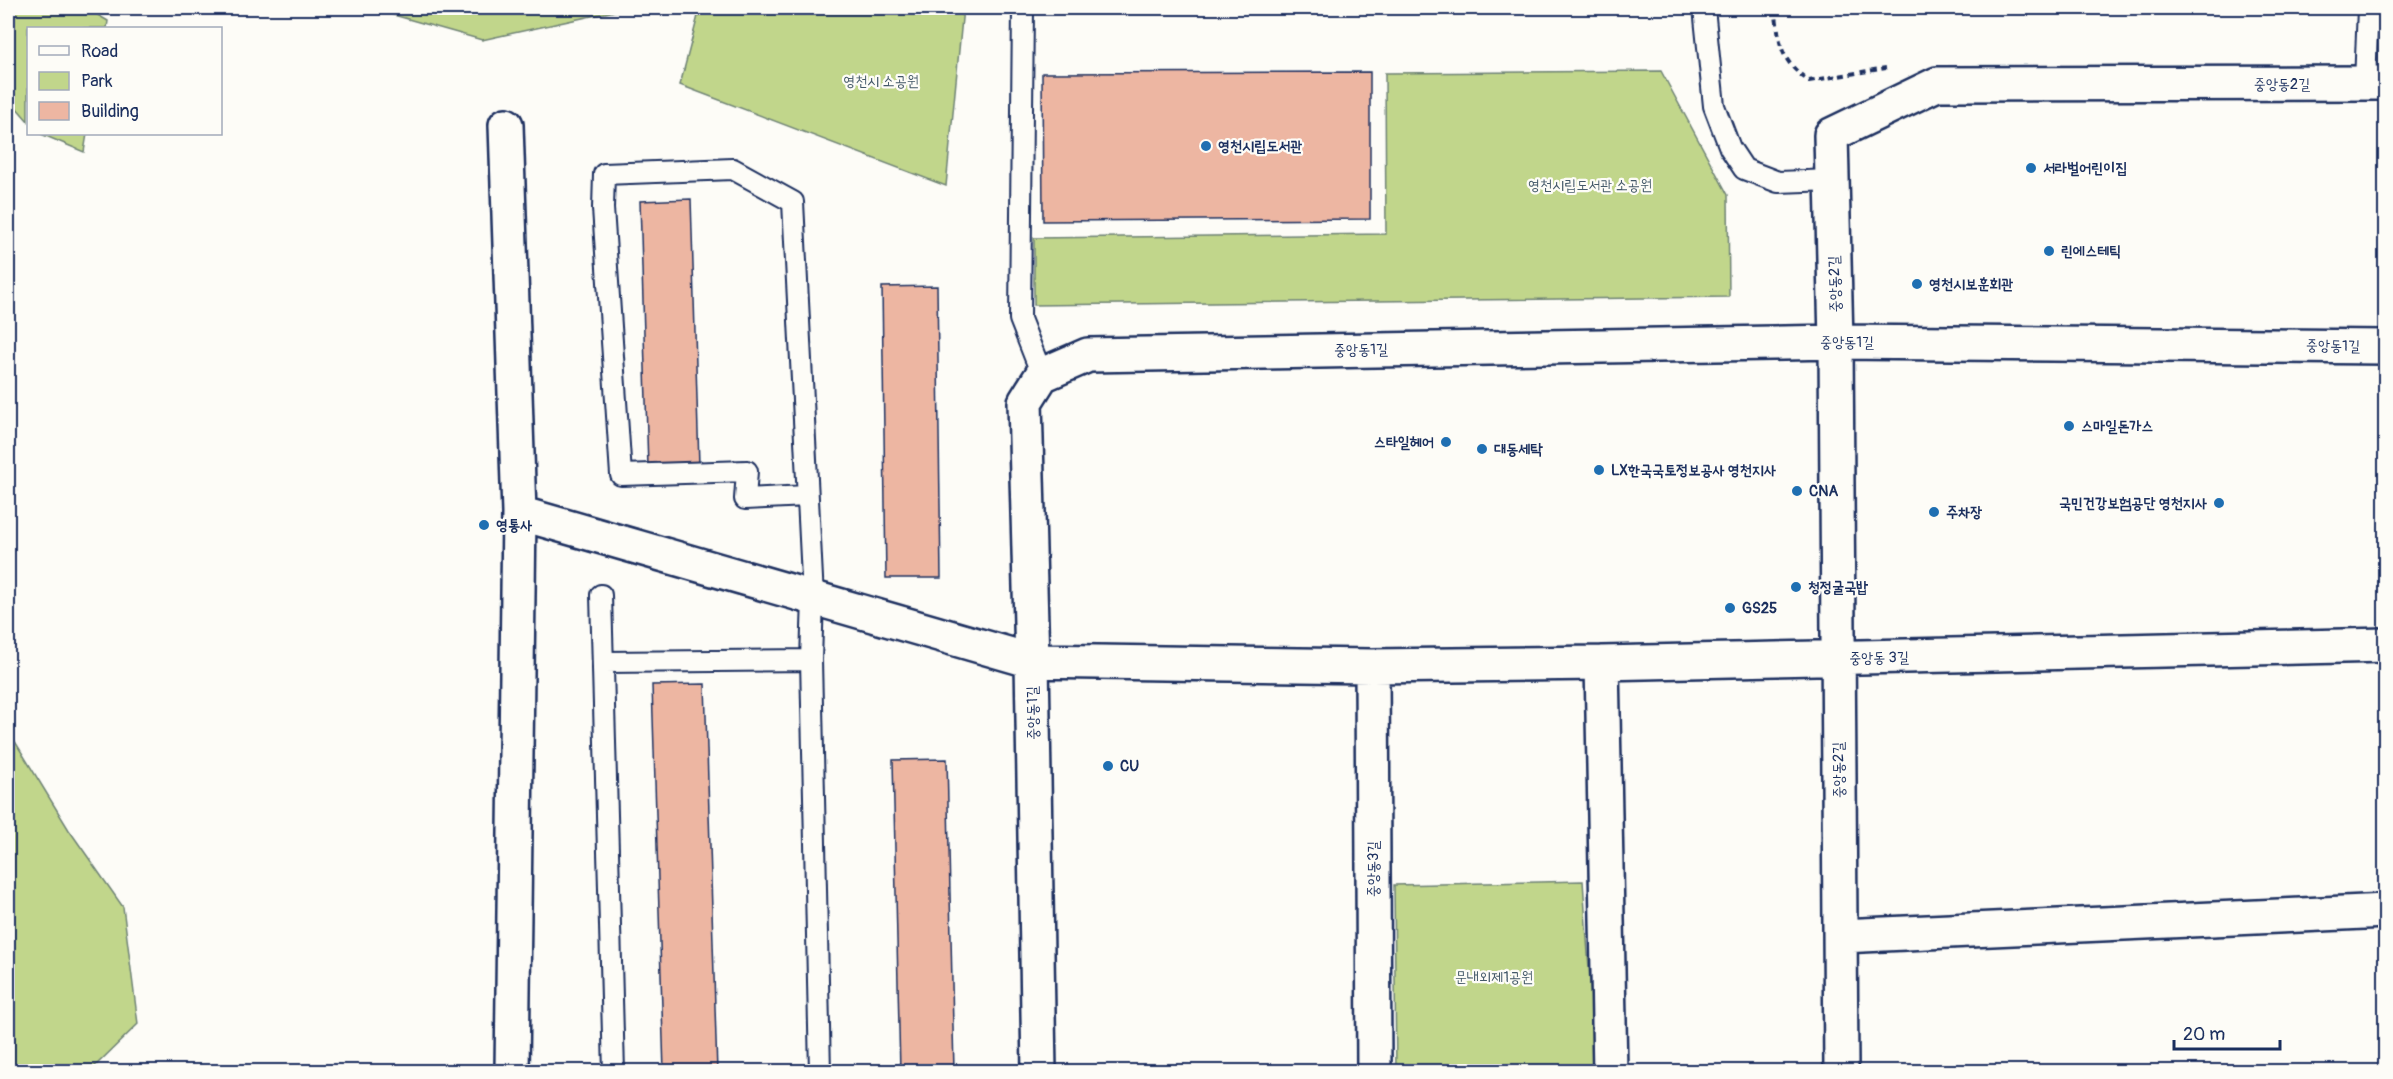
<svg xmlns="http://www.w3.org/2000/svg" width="2393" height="1079" viewBox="0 0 2393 1079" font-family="Pangolin,'Poor Story',sans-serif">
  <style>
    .green { fill: #c1d68b; stroke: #6e8274; stroke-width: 1.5 }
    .building { fill: #edb6a2; stroke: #1b2f5e; stroke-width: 1.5 }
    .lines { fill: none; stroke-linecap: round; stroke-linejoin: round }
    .service-casing { stroke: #1b2f5e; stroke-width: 24 }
    .minor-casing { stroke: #1b2f5e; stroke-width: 38 }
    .path { stroke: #1b2f5e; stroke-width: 4; stroke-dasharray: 6 4.5; stroke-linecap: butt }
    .service { stroke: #fdfcf7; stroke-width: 20 }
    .minor { stroke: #fdfcf7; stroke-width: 33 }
    .poi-dot { fill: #1f6fb2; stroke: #fdfcf7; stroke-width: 2 }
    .labels { text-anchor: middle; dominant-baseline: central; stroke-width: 4.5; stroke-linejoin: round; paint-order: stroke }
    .park-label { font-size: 15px; fill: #445969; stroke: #fdfcf7 }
    .street-label { font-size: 15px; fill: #1b2f5e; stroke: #fdfcf7 }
    .poi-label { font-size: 15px; font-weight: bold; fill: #1b2f5e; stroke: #fdfcf7; text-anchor: start }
  </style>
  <rect width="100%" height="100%" fill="#fdfcf7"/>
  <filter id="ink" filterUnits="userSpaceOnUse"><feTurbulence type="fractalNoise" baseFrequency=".0167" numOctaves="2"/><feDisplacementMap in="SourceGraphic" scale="12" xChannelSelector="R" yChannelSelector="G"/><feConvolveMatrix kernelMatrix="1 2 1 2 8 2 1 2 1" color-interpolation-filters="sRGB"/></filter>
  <g filter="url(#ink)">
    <!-- green -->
    <path class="green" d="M8,8H86L108,21L107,28H28V121L8,98Z
      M369,8H620L619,10L482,40Z
      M700,8H963L946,186L680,85Z
      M1661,71L1728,195L1729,297L1034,305V238L1386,234L1385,73Z
      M41,134H87L84,152Z
      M8,730L69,830L123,907L138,1024L90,1071H8Z
      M1583,881L1596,1071H1396L1394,885Z"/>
    <!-- building -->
    <path class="building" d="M1370,72V219L1043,221L1042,73Z
      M691,199L699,465L648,467L640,201Z
      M937,286L941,578H886L882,287Z
      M705,684L717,1072H664L652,685Z
      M947,759L954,1072H900L893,760Z"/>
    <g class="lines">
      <!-- service casing -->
      <g class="service-casing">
        <path id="service" d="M1023,8L1020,319L1042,375
          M1704,8L1714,106L1730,148L1744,169L1778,182L1832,180
          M2365,83L2368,8
          M807,496L745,499L747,471L621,475L603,208L604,174L733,169L793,202L813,598L811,660L820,1072
          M601,595L614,1072
          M604,662L811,660"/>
      </g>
      <!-- minor casing -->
      <g class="minor-casing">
        <path id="minor" d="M506,125L519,513L512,1072
          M519,513L1032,661L1372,666L1602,663L2386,645
          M1602,663L1610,1072
          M1372,666L1374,1072
          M1841,936L2386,911
          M1039,1072L1032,661L1025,402L1042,375L1088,355L1836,342L2386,347
          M1841,1072L1836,342L1831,135L1937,84L2386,83"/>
      </g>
      <!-- path -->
      <path class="path" d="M1775,8C1780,43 1778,59 1809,81L1886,68"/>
      <!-- service -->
      <use href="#service" class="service"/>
      <!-- minor -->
      <use href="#minor" class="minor"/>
    </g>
  </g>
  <!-- markers -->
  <g class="poi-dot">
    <circle cx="1206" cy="146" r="6"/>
    <circle cx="2031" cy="168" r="6"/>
    <circle cx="2049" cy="251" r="6"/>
    <circle cx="1917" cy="284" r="6"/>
    <circle cx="2069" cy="426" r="6"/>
    <circle cx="1446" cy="442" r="6"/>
    <circle cx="1482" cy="449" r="6"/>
    <circle cx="1599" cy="470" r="6"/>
    <circle cx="1797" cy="491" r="6"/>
    <circle cx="2219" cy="503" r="6"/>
    <circle cx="1934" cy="512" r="6"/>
    <circle cx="484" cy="525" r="6"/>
    <circle cx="1796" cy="587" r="6"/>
    <circle cx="1730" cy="608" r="6"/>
    <circle cx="1108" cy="766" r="6"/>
  </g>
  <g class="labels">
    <!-- park labels -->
    <g class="park-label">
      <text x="881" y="81">영천시 소공원</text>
      <text x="1590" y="185">영천시립도서관 소공원</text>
      <text x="1494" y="977">문내외제1공원</text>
    </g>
    <!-- street labels -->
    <g class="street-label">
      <text x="2282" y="84">중앙동2길</text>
      <text transform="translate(1835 284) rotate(-92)">중앙동2길</text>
      <text x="1847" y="342">중앙동1길</text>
      <text transform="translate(2333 346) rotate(1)">중앙동1길</text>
      <text transform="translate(1361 350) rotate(-1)">중앙동1길</text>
      <text transform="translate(1879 658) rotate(-1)">중앙동 3길</text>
      <text transform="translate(1033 713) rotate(-91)">중앙동1길</text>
      <text transform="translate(1839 770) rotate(-91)">중앙동2길</text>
      <text transform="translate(1373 869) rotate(-90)">중앙동3길</text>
    </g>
    <!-- poi labels -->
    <g class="poi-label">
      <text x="1218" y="146">영천시립도서관</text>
      <text x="2043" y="168">서라벌어린이집</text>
      <text x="2061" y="251">린에스테틱</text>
      <text x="1929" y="284">영천시보훈회관</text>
      <text x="2081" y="426">스마일돈가스</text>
      <text x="1434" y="442" text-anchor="end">스타일헤어</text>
      <text x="1494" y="449">대동세탁</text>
      <text x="1611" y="470">LX한국국토정보공사 영천지사</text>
      <text x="1809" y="491">CNA</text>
      <text x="2207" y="503" text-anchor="end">국민건강보험공단 영천지사</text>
      <text x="1946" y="512">주차장</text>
      <text x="496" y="525">영통사</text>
      <text x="1808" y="587">청정굴국밥</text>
      <text x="1742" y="608">GS25</text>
      <text x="1120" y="766">CU</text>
    </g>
  </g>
  <!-- margin -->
  <rect width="2393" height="1079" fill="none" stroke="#fdfcf7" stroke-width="30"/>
  <rect x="15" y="15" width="2363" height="1049" fill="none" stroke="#1b2f5e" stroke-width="2" filter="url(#ink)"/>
  <!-- legend -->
  <rect x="27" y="27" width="195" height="108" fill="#fdfcf7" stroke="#a3aaba" stroke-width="1.5"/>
  <rect x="39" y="46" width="30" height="9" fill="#fdfcf7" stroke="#a3aaba" stroke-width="1.5"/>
  <text x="81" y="57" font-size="18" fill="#1b2f5e">Road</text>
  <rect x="39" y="72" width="30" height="18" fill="#c1d68b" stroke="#a3aaba" stroke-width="1.5"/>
  <text x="81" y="87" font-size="18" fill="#1b2f5e">Park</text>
  <rect x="39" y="102" width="30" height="18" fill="#edb6a2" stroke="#a3aaba" stroke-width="1.5"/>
  <text x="81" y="117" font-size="18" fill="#1b2f5e">Building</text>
  <!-- scale -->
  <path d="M2174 1040v9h106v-9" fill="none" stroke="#1b2f5e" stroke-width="3"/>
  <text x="2183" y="1040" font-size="18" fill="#1b2f5e" stroke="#fdfcf7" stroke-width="4.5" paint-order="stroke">20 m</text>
</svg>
